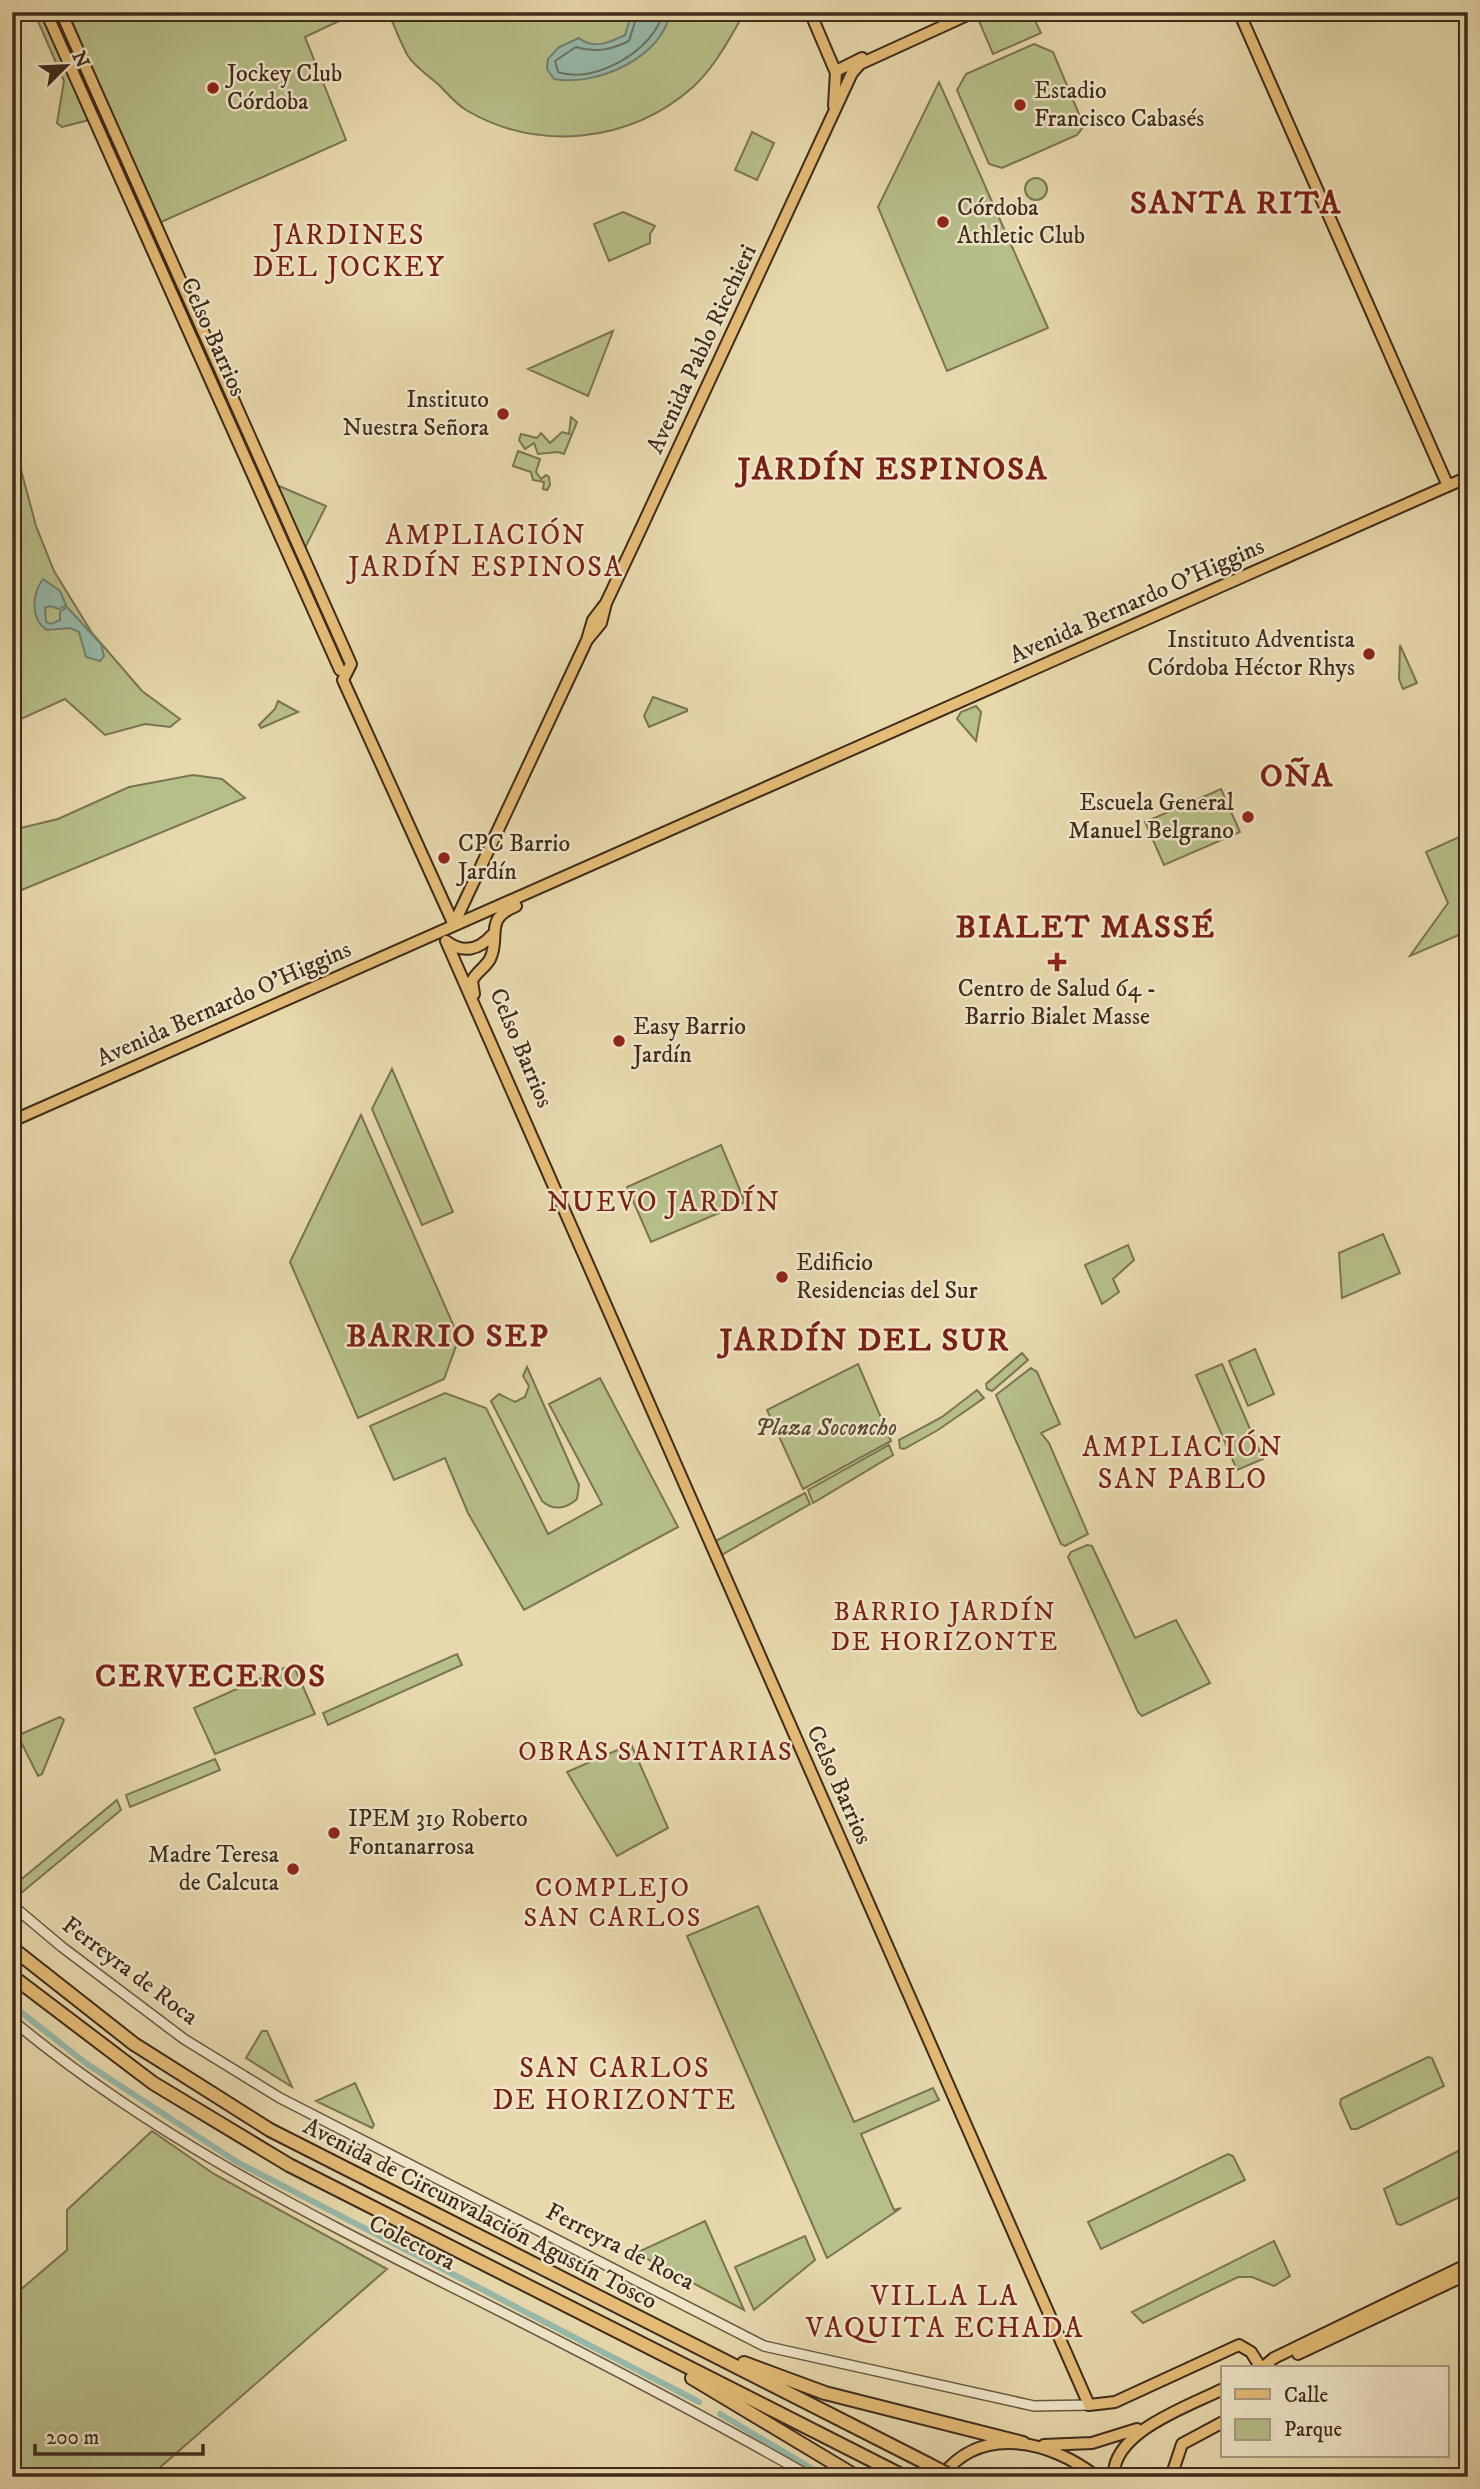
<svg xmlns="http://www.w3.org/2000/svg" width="1480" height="2489" viewBox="0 0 1480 2489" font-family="'IM FELL DW Pica',serif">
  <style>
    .green { fill: #b7bf88; stroke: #7a7552; stroke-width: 2 }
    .water { fill: #97baab; stroke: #738172; stroke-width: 2 }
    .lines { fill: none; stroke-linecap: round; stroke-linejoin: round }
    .shore { stroke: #6a7264; stroke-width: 2 }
    .canal { stroke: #97baab; stroke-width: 6 }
    .minor-casing { stroke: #685640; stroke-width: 12 }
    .major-casing { stroke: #3e2b1c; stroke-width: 14 }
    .highway-casing { stroke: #3e2b1c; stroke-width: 16 }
    .minor { stroke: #efe6c9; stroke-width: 9 }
    .major { stroke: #e4bc76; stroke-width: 10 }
    .highway { stroke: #e4bc76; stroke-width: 12 }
    .highway-bridge-casing { stroke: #3e2b1c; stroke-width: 16; stroke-linecap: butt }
    .highway-bridge { stroke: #e4bc76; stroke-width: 12 }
    .poi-dot { fill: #8f2418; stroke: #efe6c9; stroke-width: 2.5 }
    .labels { text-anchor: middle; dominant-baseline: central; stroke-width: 5; stroke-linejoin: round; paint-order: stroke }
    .poi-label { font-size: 24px; fill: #3e2b1c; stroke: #efe6c9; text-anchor: start }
    .street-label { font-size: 24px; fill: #3e2b1c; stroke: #efe6c9 }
    .park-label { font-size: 24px; font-style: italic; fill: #564932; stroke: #efe6c9 }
    .neighbourhood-label { font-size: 26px; letter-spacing: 2px; fill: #7a1f14; stroke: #efe6c9 }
    .quarter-label { font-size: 28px; letter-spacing: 2px; fill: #7a1f14; stroke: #efe6c9 }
    .district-label { font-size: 32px; font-weight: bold; letter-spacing: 2px; fill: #7a1f14; stroke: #efe6c9 }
  </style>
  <rect width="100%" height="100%" fill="#e7d9ac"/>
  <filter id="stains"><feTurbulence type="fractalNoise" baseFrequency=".00286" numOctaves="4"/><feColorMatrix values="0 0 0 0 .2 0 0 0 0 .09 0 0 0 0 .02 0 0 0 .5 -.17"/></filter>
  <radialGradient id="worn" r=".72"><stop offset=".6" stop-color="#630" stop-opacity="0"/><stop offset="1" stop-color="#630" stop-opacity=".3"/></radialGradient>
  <!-- green -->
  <path class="green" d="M34,12H41L89,120L62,127L57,123L64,81Z
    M68,12H358L305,37L346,140L159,223Z
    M388,12H758L742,17C728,41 714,68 693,87C631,142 539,153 466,110C456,104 447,93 439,85C429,76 415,67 408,56C400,42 395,27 388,12Z
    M999,12H1031L1041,33L993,54L979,21Z
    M1034,44L1053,52L1084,126L1077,135L1002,168L989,164L957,90L966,74Z
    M939,82L1048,328L947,371L878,207Z
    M752,132L774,143L757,180L735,170Z
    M1025 189a11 11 0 1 1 22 0a11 11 0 1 1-22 0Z
    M623,212L655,226L650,234V243L609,261L594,224Z
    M613,331L588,396L528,369Z
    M571,417L577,422L564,454L558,452L538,454L534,443L525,449L519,440L521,434L537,438L541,433L550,443L562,432L569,434Z
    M12,436L36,526L54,571L92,633L142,691L180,719L170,727L145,724L105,735L65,699L12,723Z
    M518,451L540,459L536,472L541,479L546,475L549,477L550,485L547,490L543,489L544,482L533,480L531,472L513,466Z
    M272,483L326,506L303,552Z
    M1400,645L1417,683L1403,689L1399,679Z
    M653,697L687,709V711L649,727L644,716Z
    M278,701L298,712L261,728L259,725L275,709Z
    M976,706L981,712L976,741L957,719L961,712Z
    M193,775L222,779L245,798L12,894V830L58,819L129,787Z
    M1221,789L1240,832L1164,865L1145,822Z
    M1459,837L1468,857V931L1410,956L1448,903L1426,852Z
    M392,1069L453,1212L422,1225L372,1109Z
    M361,1115L459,1338L444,1379L358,1418L290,1262Z
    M721,1145L745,1202L651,1242L627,1187Z
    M1383,1234L1400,1273L1342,1298L1339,1253Z
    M1128,1245L1134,1260L1113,1279L1119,1292L1102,1304L1085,1265Z
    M1255,1349L1274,1394L1248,1406L1229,1361Z
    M1022,1353L1028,1360L992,1391L987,1389L986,1384Z
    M858,1364L891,1441L803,1489L767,1410Z
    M1222,1364L1263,1459L1237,1470L1196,1375Z
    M527,1367L579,1485L577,1499C566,1509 553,1511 542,1501L491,1401L499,1394L515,1402L525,1397L529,1386L523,1376Z
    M1031,1368L1037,1372L1060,1424L1041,1433L1049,1443L1088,1534L1065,1546L1061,1544L996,1395Z
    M600,1378L678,1527L524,1610L468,1513L445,1458L394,1480L370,1426L445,1393L486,1408L548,1534L602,1504L549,1404Z
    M977,1390L984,1398L938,1430L904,1449L900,1448L899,1440L942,1417Z
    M889,1445L893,1455L813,1503L808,1490Z
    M805,1493L810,1504L718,1557L712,1543Z
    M1087,1545L1092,1546L1135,1638L1176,1620L1210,1683L1142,1716L1138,1712L1068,1557L1071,1552Z
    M457,1654L462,1665L328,1725L323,1713Z
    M293,1664L315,1714L215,1754L194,1708Z
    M60,1717L64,1720L42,1774L38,1776L19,1738L21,1734Z
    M631,1744L668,1828L617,1856L567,1772Z
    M215,1759L220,1770L130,1807L126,1795Z
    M117,1800L121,1810L20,1894L12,1887Z
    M758,1906L854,2122L933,2088L939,2100L861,2134L894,2210L901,2208L827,2258L687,1936Z
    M262,2031H267L292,2087L246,2058Z
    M1428,2057L1432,2058L1444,2086L1357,2129H1351L1340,2104L1341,2099Z
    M355,2083L374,2125L372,2128L316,2101Z
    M152,2131L214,2174L387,2269L149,2477H12V2297L67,2250V2210Z
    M1468,2146V2193L1401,2225L1397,2224L1384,2189Z
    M1228,2154L1233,2156L1245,2180L1101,2249L1088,2222Z
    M705,2221L744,2310L636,2253Z
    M805,2236L815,2260L754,2310L735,2267Z
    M1274,2241L1290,2276L1274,2286L1252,2277H1238L1143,2323L1132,2312Z"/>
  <!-- water -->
  <path class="water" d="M632,12H670C663,58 595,87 554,79L547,69L548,59L559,47L579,38C593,50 611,42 625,35Z
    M43,579L60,591L66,605L59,609L50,606L45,608L46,622L51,624L60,620V612L67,607L101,644L104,656L100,661L86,657L79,632L70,628L47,630C30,619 32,594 43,579Z"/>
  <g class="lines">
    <!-- shore -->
    <path class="shore" d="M638,12L629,41C610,50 596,53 576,47L555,61L558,72C594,85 655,50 663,12"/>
    <!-- canal -->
    <path class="canal" d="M12,2005L87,2064L237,2162L699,2402
      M720,2414L826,2477"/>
    <!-- minor casing -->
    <g class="minor-casing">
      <path id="minor" d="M12,1905L62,1947L184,2039L280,2098L764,2346L1034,2406L1089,2405
        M12,2020C145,2131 296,2208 450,2286C572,2347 693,2409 811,2477"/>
    </g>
    <!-- major casing -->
    <g class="major-casing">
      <path id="major" d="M46,12L340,670L347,672
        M61,12L351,664L343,680L454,925
        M810,12L836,73
        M1239,12L1448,486
        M834,106L836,71L862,58
        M587,640L601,623L606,603
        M453,926L587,640L593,620L606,603L638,535L852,73L860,64L974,12
        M446,941L1089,2405L1115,2402L1239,2345L1251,2352L1261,2368
        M446,941C463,954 479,950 492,935
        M474,994L472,981C476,972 485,968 490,959C501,937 483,919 516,906
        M12,1121L1468,477
        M1298,2354L1468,2274
        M1262,2368L1274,2358L1468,2264
        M1044,2445L1092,2443L1137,2429
        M941,2477C981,2423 1051,2441 1097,2477
        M1114,2477C1111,2432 1189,2406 1223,2389
        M1171,2477L1182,2444L1223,2422"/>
    </g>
    <!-- highway casing -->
    <g class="highway-casing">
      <path id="highway" d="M12,1948L134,2044L270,2130L928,2464
        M12,1976L153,2083L289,2165L905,2477
        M744,2363L825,2393L1023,2443
        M692,2378L857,2477"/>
    </g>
    <!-- minor -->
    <use href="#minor" class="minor"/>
    <!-- major -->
    <use href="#major" class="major"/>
    <!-- highway -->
    <use href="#highway" class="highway"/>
    <!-- highway-bridge casing -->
    <g class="highway-bridge-casing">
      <path id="highway-bridge" d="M928,2464L953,2477"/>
    </g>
    <!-- highway-bridge -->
    <use href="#highway-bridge" class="highway-bridge"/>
  </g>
  <!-- markers -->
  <g class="poi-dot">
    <circle cx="213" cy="88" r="7"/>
    <circle cx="1020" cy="105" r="7"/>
    <circle cx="943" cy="222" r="7"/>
    <circle cx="503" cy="414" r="7"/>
    <circle cx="1369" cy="654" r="7"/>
    <circle cx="1248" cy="817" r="7"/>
    <circle cx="444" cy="858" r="7"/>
    <path d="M1053.5 951.5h7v7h7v7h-7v7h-7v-7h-7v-7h7z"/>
    <circle cx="619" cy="1041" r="7"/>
    <circle cx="782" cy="1277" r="7"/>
    <circle cx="334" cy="1833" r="7"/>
    <circle cx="293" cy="1869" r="7"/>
  </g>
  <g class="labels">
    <!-- poi labels -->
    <g class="poi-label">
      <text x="227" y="74">Jockey Club<tspan x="227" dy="28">Córdoba</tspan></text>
      <text x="1034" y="91">Estadio<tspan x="1034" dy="28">Francisco Cabasés</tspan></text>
      <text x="957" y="208">Córdoba<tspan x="957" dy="28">Athletic Club</tspan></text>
      <text x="489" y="400" text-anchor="end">Instituto<tspan x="489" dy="28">Nuestra Señora</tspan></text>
      <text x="1355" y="640" text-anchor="end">Instituto Adventista<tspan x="1355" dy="28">Córdoba Héctor Rhys</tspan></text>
      <text x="1234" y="803" text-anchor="end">Escuela General<tspan x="1234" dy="28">Manuel Belgrano</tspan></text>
      <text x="458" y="844">CPC Barrio<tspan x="458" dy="28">Jardín</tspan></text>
      <text x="1057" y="989" text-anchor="middle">Centro de Salud 64 -<tspan x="1057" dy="28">Barrio Bialet Masse</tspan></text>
      <text x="633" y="1027">Easy Barrio<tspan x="633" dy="28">Jardín</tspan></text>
      <text x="796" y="1263">Edificio<tspan x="796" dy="28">Residencias del Sur</tspan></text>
      <text x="348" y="1819">IPEM 319 Roberto<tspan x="348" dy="28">Fontanarrosa</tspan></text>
      <text x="279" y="1855" text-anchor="end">Madre Teresa<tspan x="279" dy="28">de Calcuta</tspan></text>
    </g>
    <!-- street labels -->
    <g class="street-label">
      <text transform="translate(213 337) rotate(66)">Celso Barrios</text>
      <text transform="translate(702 349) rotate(-65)">Avenida Pablo Ricchieri</text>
      <text transform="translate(1137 601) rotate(-24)">Avenida Bernardo O'Higgins</text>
      <text transform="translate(224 1004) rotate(-24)">Avenida Bernardo O'Higgins</text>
      <text transform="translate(521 1048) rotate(67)">Celso Barrios</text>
      <text transform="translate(839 1785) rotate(66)">Celso Barrios</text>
      <text transform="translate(130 1971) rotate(37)">Ferreyra de Roca</text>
      <text transform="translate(480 2214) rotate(27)">Avenida de Circunvalación Agustín Tosco</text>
      <text transform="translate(412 2243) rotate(27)">Colectora</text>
      <text transform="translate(620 2247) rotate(27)">Ferreyra de Roca</text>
    </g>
    <!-- park labels -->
    <g class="park-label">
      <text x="826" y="1428">Plaza Soconcho</text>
    </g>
    <!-- neighbourhood labels -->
    <g class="neighbourhood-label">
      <text x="945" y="1612">BARRIO JARDÍN<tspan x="945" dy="30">DE HORIZONTE</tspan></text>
      <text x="656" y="1752">OBRAS SANITARIAS</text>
      <text x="613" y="1888">COMPLEJO<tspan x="613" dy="30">SAN CARLOS</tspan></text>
    </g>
    <!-- quarter labels -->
    <g class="quarter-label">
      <text x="349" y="235">JARDINES<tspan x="349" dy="32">DEL JOCKEY</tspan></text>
      <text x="486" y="535">AMPLIACIÓN<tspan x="486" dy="32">JARDÍN ESPINOSA</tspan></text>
      <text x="664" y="1202">NUEVO JARDÍN</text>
      <text x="1183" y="1447">AMPLIACIÓN<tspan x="1183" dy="32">SAN PABLO</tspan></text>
      <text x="615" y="2068">SAN CARLOS<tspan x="615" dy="32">DE HORIZONTE</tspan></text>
      <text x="945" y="2296">VILLA LA<tspan x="945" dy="32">VAQUITA ECHADA</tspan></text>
    </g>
    <!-- district labels -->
    <g class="district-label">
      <text x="1236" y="204">SANTA RITA</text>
      <text x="893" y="470">JARDÍN ESPINOSA</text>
      <text x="1297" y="777">OÑA</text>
      <text x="1086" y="928">BIALET MASSÉ</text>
      <text x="448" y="1337">BARRIO SEP</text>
      <text x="865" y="1341">JARDÍN DEL SUR</text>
      <text x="211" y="1677">CERVECEROS</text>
    </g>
  </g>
  <!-- margin -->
  <rect width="1480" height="2489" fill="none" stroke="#e7d9ac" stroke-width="42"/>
  <rect x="14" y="14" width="1452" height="2461" fill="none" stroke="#3e2b1c" stroke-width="3.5"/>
  <rect x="21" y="21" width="1438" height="2447" fill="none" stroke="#3e2b1c" stroke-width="2"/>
  <!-- legend -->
  <rect x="1221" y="2366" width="228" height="91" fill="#efe6c9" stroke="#a89b84" stroke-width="2"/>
  <rect x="1235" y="2389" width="35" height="10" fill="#e4bc76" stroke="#a89b84" stroke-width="2"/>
  <text x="1284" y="2402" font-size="21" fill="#3e2b1c">Calle</text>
  <rect x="1235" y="2419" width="35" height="21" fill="#b7bf88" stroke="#a89b84" stroke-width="2"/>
  <text x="1284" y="2436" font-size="21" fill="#3e2b1c">Parque</text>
  <!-- north arrow -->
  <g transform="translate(66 66) rotate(66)" stroke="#efe6c9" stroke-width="5" paint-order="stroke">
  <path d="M0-5L12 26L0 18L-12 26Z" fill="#3e2b1c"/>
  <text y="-10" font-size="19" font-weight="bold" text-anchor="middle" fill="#3e2b1c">N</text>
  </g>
  <!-- scale -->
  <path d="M35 2444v10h168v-10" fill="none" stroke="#3e2b1c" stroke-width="3.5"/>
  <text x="46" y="2444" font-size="21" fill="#3e2b1c" stroke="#efe6c9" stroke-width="5" paint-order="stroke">200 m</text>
  <rect width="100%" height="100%" filter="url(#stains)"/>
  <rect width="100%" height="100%" fill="url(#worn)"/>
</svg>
